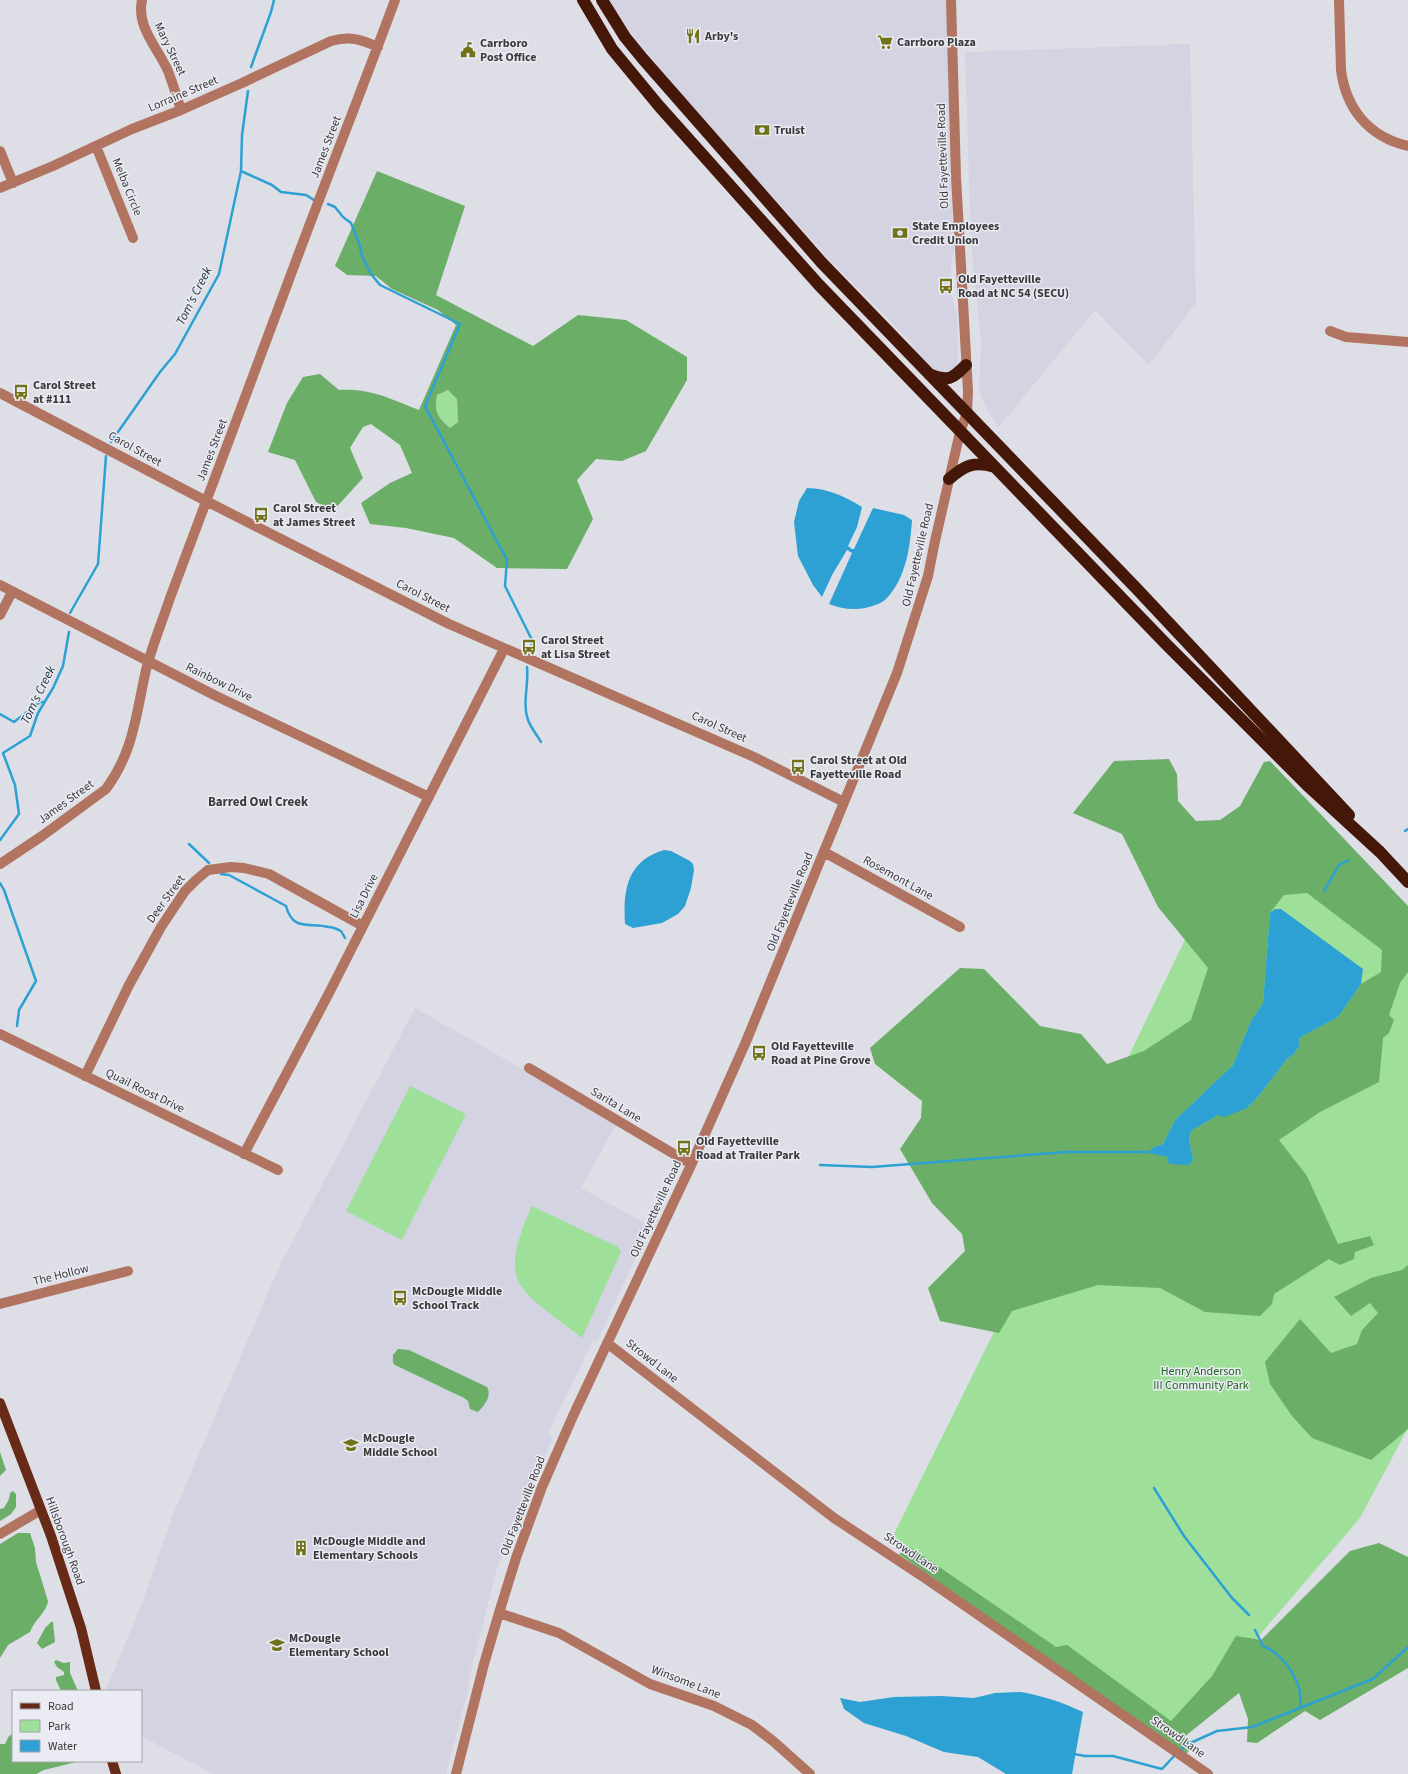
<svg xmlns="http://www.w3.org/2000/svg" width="1408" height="1774" viewBox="0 0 1408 1774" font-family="'Source Sans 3',sans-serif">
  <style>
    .built { fill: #d4d3e2 }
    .green { fill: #9ee09a }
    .forest { fill: #6aae67; fill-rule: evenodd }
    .water { fill: #2da1d3 }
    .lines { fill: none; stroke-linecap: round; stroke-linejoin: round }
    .stream { stroke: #2da1d3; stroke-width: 2.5 }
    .minor { stroke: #b17461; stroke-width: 10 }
    .major { stroke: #672a16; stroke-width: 10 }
    .highway { stroke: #441709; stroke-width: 12 }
    .labels { text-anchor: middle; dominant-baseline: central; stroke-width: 3; stroke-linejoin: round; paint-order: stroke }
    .poi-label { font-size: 12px; font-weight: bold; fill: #3a3a3d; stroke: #ebebf3; text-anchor: start }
    .street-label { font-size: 12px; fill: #3a3a3d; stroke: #ebebf3 }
    .park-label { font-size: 12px; fill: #1e631f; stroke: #ebebf3 }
    .water-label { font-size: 13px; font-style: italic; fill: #1a2d37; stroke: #ebebf3 }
    .neighbourhood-label { font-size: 13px; font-weight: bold; fill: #3a3a3d; stroke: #ebebf3 }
  </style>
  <rect width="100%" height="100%" fill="#dedee6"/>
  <!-- built -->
  <path class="built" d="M610,0H947L950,164L954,247L950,277L951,292L957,315L958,361L956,368L950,373H940L933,369L913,348L912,343L829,259L689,103L637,41L613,7Z
    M1190,44L1196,302L1149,365L1095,310L999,427L987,409L979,391L981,342L971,245L965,52Z
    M415,1008L617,1123L581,1188L650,1226L597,1342L593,1340L548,1434L553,1437L531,1486L512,1534L510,1533L496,1572L483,1623L468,1682L470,1683L446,1774H213L141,1736V1691H108L107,1687L143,1601L172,1517L279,1267Z"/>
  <!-- green -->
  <path class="green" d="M448,390L457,398L458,422L450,428C436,416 433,413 437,395Z
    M1268,768L1408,913V1428L1360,1518L1172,1737L890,1542L1048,1223Z
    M410,1086L466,1114L402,1240L346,1211Z
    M532,1206L618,1247L621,1252L582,1338C566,1325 532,1303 521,1286C506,1265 523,1226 532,1206Z"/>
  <!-- forest -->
  <path class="forest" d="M377,171L465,206L436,295L533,346L578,315L626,320L687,357V380L646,451L622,461L596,459L577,480L593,519L567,569L497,568L454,538L406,528L370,524L361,503L390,483L412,473L400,445L371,424L363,427L350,448L363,478L333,511L316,502L295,460L268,452L287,403L303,377L320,374L339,390C371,388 390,399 419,410L456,325L438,310L392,289L376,276L347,275L335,266ZM448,390L457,399L458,422L450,428C437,417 434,412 437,395Z
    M1169,759L1177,774L1178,801L1196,821L1220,820L1240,806L1264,762L1270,761L1408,906V972L1400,983L1389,1015L1394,1020L1389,1033L1383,1038L1379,1082L1320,1112L1279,1140L1307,1176L1338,1244L1370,1236L1374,1245L1355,1252L1354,1259L1340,1265L1329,1259L1274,1294L1272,1304L1260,1316L1205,1312L1160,1288L1098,1285L1012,1311L999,1333L940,1321L928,1288L965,1251L962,1234L932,1203L900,1149L921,1118L922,1101L875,1064L870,1048L960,968L984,969L1040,1026L1081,1034L1107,1064L1144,1051L1191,1020L1208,968L1158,907L1122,834L1073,813L1114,761ZM1307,893L1382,950L1381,972L1361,984L1338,1017L1299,1038L1300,1045L1293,1055L1287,1059L1257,1098L1247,1108L1218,1115L1191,1131L1189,1139L1193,1159C1179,1158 1162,1160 1152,1148L1163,1144L1175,1120L1233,1065L1250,1023L1263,1003L1270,913L1284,895Z
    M1408,1265V1429L1371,1460L1312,1438L1292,1416L1270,1384L1265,1362L1300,1319L1331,1353L1357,1344L1362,1330L1378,1313L1370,1303L1351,1316L1334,1297L1371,1278L1402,1270Z
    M398,1349L409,1350L487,1387C492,1396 485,1405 478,1412L470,1409L468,1401L464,1398L395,1365L393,1363V1355Z
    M0,1452L6,1470L0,1476Z
    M13,1491L16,1494V1507L11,1514L0,1521V1509L4,1508L9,1499L10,1493Z
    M18,1533H30L35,1548L36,1562L48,1601C47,1612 34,1620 30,1632L8,1645L0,1658V1544Z
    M1379,1543L1408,1557V1668L1320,1720L1305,1711L1257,1743L1247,1742L1248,1719L1239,1693L1184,1737L1194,1746L1186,1754L1173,1746L899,1554L910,1547L1056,1647L1067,1645L1171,1721L1212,1676L1236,1636L1261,1640L1350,1551Z
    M51,1622H53L55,1642L42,1649L37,1643L45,1628Z
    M56,1660L64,1663L70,1662V1673L78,1691H61L56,1680V1677L64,1675V1672L57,1667L54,1662Z
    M13,1734V1761H80L44,1770L36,1774H0V1744H5L9,1736Z"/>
  <!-- water -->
  <path class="water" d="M807,488C827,488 846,497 862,507L857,527L848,546L852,549H854L873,508L904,515L912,520C910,548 906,577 887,598C882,604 872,606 865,608C851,610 842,609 829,604L852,553L847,550L832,575L822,597L813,585L798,556L794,522L799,501Z
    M664,850L671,851L690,861L693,864L694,870L691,888L685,906L678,914L662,923L633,928L625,924C623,890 627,861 664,850Z
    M1275,909H1281L1363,969L1361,984L1338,1017L1299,1038L1300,1045L1293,1055L1287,1059L1257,1098L1247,1108L1224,1117L1218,1115L1191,1131L1189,1139L1193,1159L1189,1165L1169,1164L1167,1157L1149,1153L1152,1148L1163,1144L1175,1120L1233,1065L1250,1023L1263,1003L1270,913Z
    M1021,1692C1043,1696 1062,1702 1083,1712L1072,1774H1006L978,1757L944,1752L906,1736L864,1723L844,1709L840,1698L860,1702L894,1697L941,1696L974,1698L995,1693Z"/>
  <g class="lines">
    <!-- stream -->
    <path class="stream" d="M251,67L271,12L274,0
      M241,171L272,185L281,192L306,195L314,200
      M328,204L335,207L343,217L351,223L359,243L362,256L371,274L380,285L460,324L425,406L507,560L505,586L532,640L531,653
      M111,442L160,372L175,354L219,274L241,171L242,135L248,91
      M70,613L98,564L106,456
      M527,667C529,684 522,704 528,720C531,728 537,735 541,742
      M0,714L14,722L40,702H44
      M1405,831L1408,829
      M0,840L19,814L15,785L3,753L30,736L38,713L53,688L63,666L69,632
      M189,844L209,863
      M221,874L229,875L286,906C293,932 309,922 329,927C333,927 337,929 341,931L345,938
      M0,883L4,890L36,981L19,1010L17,1026
      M1324,891L1339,865L1349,860
      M820,1165L872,1167L1066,1152H1152
      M1154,1488L1184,1536L1232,1598L1249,1615
      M1255,1630L1263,1646C1279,1652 1292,1669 1298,1685C1301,1691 1300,1701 1301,1708
      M1179,1752L1186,1745L1217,1731L1252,1727L1373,1679L1408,1647
      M1074,1754L1085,1756H1113L1162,1769L1175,1755"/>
    <!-- minor -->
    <path class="minor" d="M142,0C136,27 158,48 168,71C173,84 177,97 181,110
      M1339,0L1341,70C1346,109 1369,137 1408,146
      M96,146L133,238
      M0,151L13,183
      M0,188L53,166L132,129L181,110L242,83L331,41C351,36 360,39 378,47
      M1330,331L1346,337L1408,342
      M0,393L206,501L449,624L754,757L844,802
      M0,585L216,696L429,797
      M0,615L12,592
      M824,852L960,927
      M0,864L42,836L106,789C134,751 136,714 146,670C152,646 162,622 170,598C209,493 248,389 287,285C322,190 360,95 395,0
      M0,1034L278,1170
      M529,1068L684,1160L692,1163
      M85,1076L129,985L161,927L185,891L196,880L208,870L231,867L244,868L269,874L363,926
      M244,1154L328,995L504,649
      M0,1304L128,1271
      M607,1343L834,1518L922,1576L1208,1774
      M0,1534L41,1510
      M499,1613L559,1633L650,1684L714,1706L752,1725L773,1741L810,1774
      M456,1774L484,1664L499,1613L516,1558L542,1487L573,1416L692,1163L745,1044L897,673L928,576L935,541L960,432L967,413L968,391L956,177L951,0"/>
    <!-- major -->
    <path class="major" d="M0,1403L51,1536L81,1628L96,1691
      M112,1761L116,1774"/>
    <!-- highway -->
    <path class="highway" d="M583,0L612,49L659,106L819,285L1166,644L1307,785L1380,852L1408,882
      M602,0L625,37L643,59L822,263L1136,588L1349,815
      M929,374C949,382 952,379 966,365
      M949,479C965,465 974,461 995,467"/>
  </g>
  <!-- icons -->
  <defs>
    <g id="restaurant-bare" transform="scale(1.2)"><path d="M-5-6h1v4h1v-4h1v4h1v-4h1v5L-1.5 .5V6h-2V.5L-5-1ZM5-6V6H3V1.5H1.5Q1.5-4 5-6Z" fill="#727319" stroke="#ebebf3" stroke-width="2.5" paint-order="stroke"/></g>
    <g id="supermarket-bare" transform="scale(1.2)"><path d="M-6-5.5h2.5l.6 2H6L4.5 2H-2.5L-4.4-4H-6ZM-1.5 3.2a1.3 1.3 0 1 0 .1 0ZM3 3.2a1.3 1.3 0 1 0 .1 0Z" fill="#727319" stroke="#ebebf3" stroke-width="2.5" paint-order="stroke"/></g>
    <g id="civic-bare" transform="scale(1.2)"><path d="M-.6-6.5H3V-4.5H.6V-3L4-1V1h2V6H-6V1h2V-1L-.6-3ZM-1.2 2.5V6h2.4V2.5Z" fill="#727319" stroke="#ebebf3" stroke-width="2.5" paint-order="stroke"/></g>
    <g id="bank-bare" transform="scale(1.2)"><path d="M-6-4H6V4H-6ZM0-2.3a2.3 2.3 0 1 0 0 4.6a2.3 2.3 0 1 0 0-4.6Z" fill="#727319" stroke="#ebebf3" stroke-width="2.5" paint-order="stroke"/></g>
    <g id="bus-bare" transform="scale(1.2)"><path d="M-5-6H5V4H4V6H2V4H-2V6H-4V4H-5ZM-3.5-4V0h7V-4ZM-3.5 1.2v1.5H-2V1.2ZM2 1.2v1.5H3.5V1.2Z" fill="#727319" stroke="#ebebf3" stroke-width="2.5" paint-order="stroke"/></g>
    <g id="school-bare" transform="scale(1.2)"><path d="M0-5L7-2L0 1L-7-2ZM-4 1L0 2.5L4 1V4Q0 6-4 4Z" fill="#727319" stroke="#ebebf3" stroke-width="2.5" paint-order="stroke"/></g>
    <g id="building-bare" transform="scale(1.2)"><path d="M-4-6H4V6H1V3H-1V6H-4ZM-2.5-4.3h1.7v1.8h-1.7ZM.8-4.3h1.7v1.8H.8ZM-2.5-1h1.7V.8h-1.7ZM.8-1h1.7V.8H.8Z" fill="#727319" stroke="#ebebf3" stroke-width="2.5" paint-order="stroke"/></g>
  </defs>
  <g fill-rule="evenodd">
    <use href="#restaurant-bare" x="693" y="36"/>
    <use href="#supermarket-bare" x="885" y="42"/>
    <use href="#civic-bare" x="468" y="50"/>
    <use href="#bank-bare" x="762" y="130"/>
    <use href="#bank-bare" x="900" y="233"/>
    <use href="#bus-bare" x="946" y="286"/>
    <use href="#bus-bare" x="21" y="392"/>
    <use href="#bus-bare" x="261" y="515"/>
    <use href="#bus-bare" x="529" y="647"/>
    <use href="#bus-bare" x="798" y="767"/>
    <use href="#bus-bare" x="759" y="1053"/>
    <use href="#bus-bare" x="684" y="1148"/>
    <use href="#bus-bare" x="400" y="1298"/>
    <use href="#school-bare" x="351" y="1445"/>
    <use href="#building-bare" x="301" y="1548"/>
    <use href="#school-bare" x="277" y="1645"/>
  </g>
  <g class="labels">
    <!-- poi labels -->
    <g class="poi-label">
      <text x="705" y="36">Arby's</text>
      <text x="897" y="42">Carrboro Plaza</text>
      <text x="480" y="43">Carrboro<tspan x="480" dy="14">Post Office</tspan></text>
      <text x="774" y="130">Truist</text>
      <text x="912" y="226">State Employees<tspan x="912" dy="14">Credit Union</tspan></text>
      <text x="958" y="279">Old Fayetteville<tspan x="958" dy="14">Road at NC 54 (SECU)</tspan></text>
      <text x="33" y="385">Carol Street<tspan x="33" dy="14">at #111</tspan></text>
      <text x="273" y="508">Carol Street<tspan x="273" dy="14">at James Street</tspan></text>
      <text x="541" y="640">Carol Street<tspan x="541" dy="14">at Lisa Street</tspan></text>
      <text x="810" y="760">Carol Street at Old<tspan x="810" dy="14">Fayetteville Road</tspan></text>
      <text x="771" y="1046">Old Fayetteville<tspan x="771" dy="14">Road at Pine Grove</tspan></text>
      <text x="696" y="1141">Old Fayetteville<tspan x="696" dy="14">Road at Trailer Park</tspan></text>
      <text x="412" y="1291">McDougle Middle<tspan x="412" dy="14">School Track</tspan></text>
      <text x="363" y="1438">McDougle<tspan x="363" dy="14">Middle School</tspan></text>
      <text x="313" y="1541">McDougle Middle and<tspan x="313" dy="14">Elementary Schools</tspan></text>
      <text x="289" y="1638">McDougle<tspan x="289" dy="14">Elementary School</tspan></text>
    </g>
    <!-- street labels -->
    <g class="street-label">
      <text transform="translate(170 49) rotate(64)">Mary Street</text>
      <text transform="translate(183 94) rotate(-23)">Lorraine Street</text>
      <text transform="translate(326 147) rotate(-69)">James Street</text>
      <text transform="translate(943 156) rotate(-92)">Old Fayetteville Road</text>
      <text transform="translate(127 187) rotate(68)">Melba Circle</text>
      <text transform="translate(135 449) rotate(29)">Carol Street</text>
      <text transform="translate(212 450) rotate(-69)">James Street</text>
      <text transform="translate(918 555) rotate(-77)">Old Fayetteville Road</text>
      <text transform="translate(423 596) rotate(27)">Carol Street</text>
      <text transform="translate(219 682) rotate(26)">Rainbow Drive</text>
      <text transform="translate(719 727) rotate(24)">Carol Street</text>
      <text transform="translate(66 802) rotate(-36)">James Street</text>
      <text transform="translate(898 878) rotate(29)">Rosemont Lane</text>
      <text transform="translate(364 896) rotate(-63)">Lisa Drive</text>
      <text transform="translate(166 899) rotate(-54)">Deer Street</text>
      <text transform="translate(790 902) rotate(-68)">Old Fayetteville Road</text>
      <text transform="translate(145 1091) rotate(26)">Quail Roost Drive</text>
      <text transform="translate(616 1105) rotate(31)">Sarita Lane</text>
      <text transform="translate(656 1209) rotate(-65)">Old Fayetteville Road</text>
      <text transform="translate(61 1275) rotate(-14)">The Hollow</text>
      <text transform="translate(652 1361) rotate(38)">Strowd Lane</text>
      <text transform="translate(523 1506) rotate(-69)">Old Fayetteville Road</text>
      <text transform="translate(65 1541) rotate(70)">Hillsborough Road</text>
      <text transform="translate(911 1553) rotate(34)">Strowd Lane</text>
      <text transform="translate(686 1682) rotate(21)">Winsome Lane</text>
      <text transform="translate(1178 1737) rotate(35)">Strowd Lane</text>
    </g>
    <!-- park labels -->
    <g class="park-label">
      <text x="1201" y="1371">Henry Anderson<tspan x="1201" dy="14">III Community Park</tspan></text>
    </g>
    <!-- water labels -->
    <g class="water-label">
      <text transform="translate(194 296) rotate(-63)">Tom's Creek</text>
      <text transform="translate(38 695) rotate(-64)">Tom's Creek</text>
    </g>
    <!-- neighbourhood labels -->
    <g class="neighbourhood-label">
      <text x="258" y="802">Barred Owl Creek</text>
    </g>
  </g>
  <!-- legend -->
  <rect x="12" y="1690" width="130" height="72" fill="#ebebf3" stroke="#a4a4aa"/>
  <rect x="20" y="1703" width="20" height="6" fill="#672a16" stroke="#a4a4aa"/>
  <text x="48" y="1710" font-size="12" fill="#3a3a3d">Road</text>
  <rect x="20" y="1720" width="20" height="12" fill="#9ee09a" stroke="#a4a4aa"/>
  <text x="48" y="1730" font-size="12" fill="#3a3a3d">Park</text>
  <rect x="20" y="1740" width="20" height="12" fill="#2da1d3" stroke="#a4a4aa"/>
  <text x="48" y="1750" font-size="12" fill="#3a3a3d">Water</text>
</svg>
